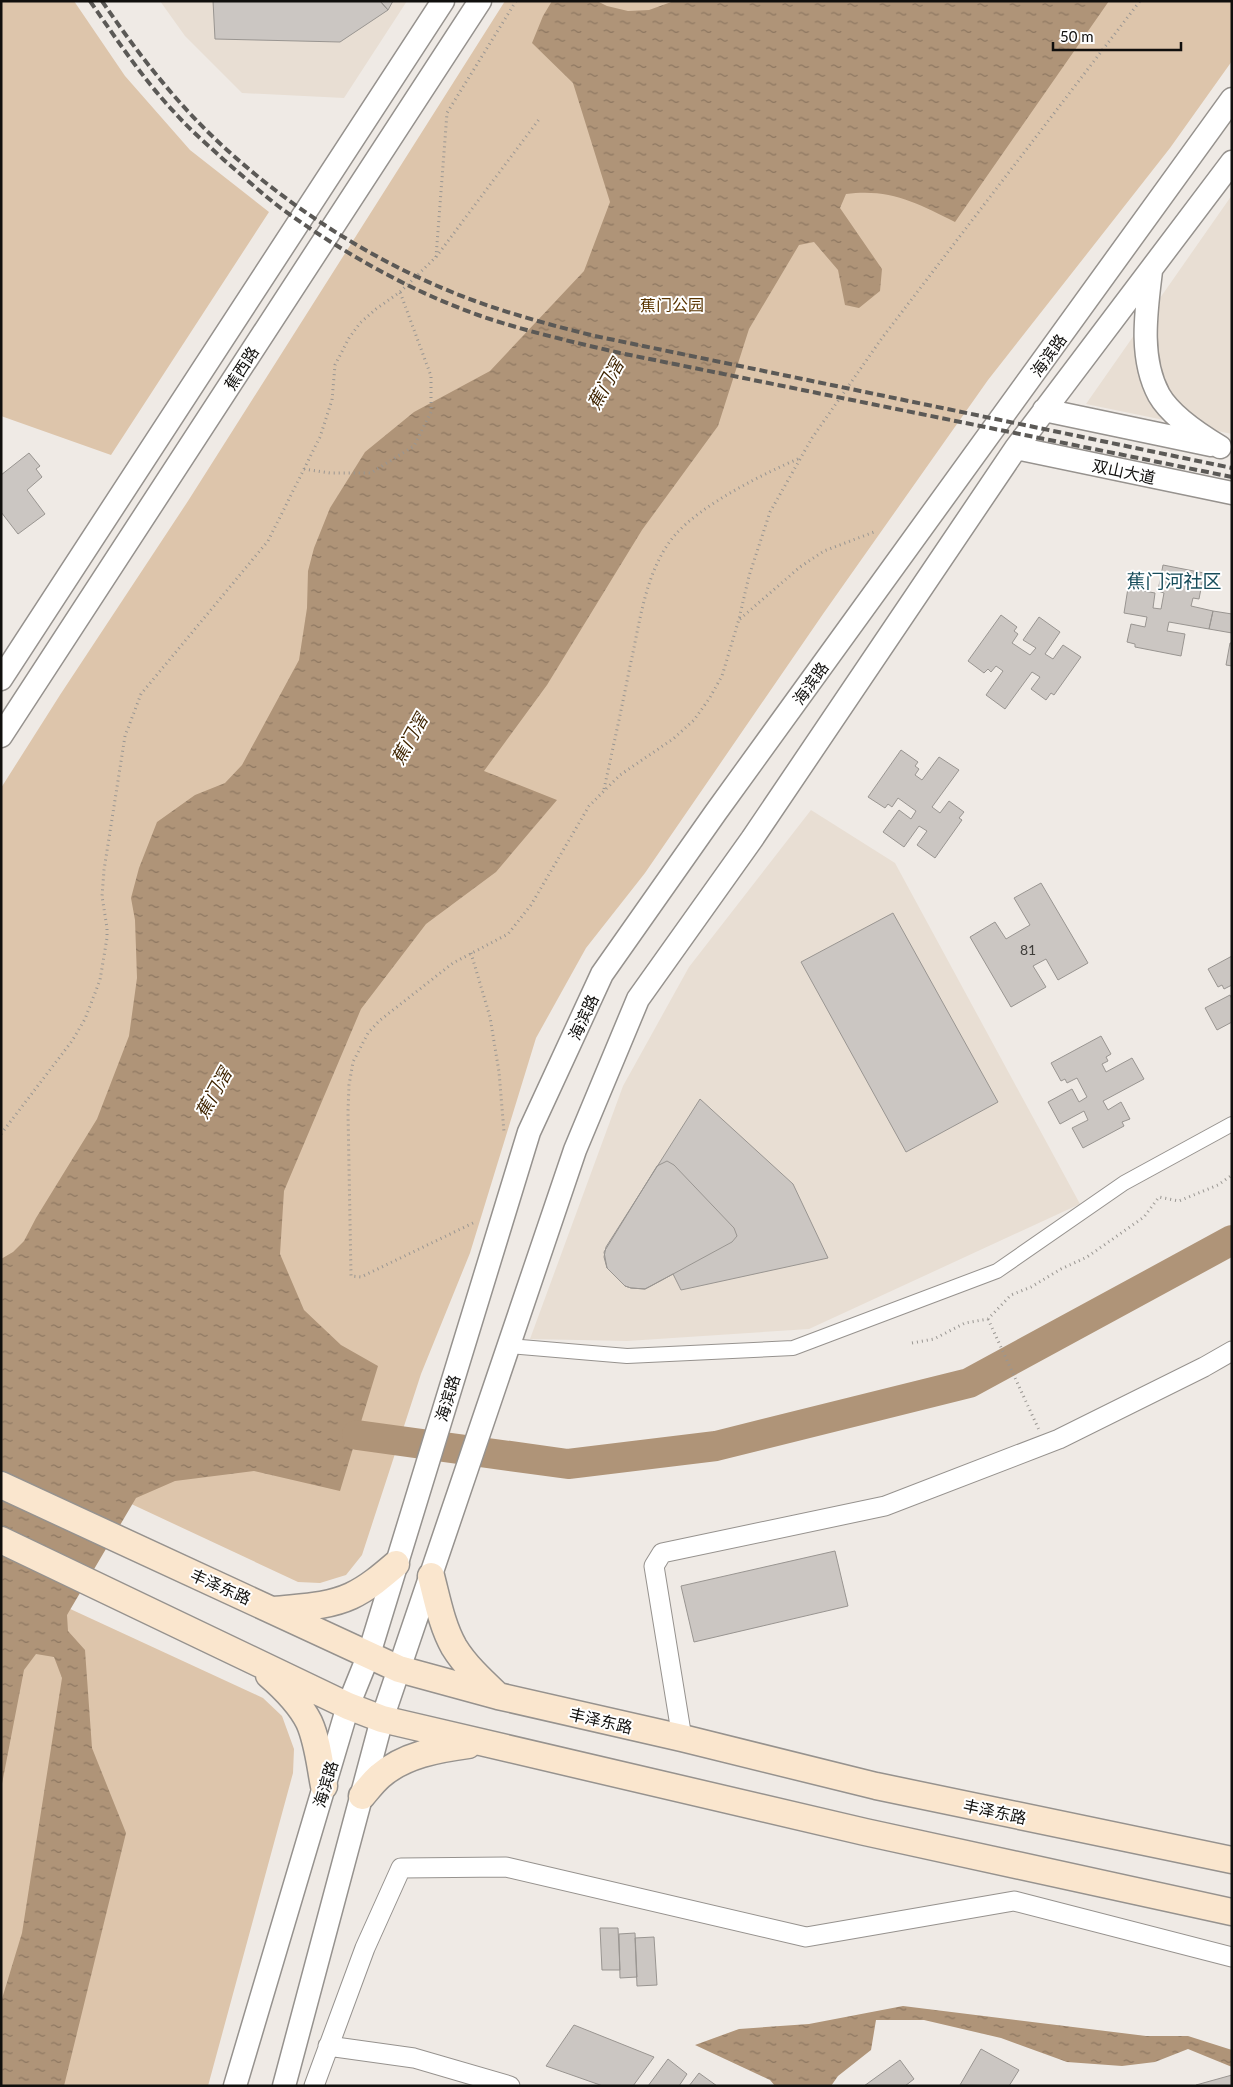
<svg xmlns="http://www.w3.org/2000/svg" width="1233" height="2087" viewBox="0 0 1233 2087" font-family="Lato,'Noto Sans SC',sans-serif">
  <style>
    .built { fill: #e8ded3 }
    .green { fill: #ddc5ab }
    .water { fill: url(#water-ripples) }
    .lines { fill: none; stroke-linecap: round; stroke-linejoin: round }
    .river { stroke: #af9478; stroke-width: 30 }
    .building { fill: #cbc6c2; stroke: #999591 }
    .pedestrian-casing { stroke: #96928e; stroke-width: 16 }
    .minor-casing { stroke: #96928e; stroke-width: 21 }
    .tertiary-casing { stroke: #96928e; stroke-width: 25 }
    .secondary-casing { stroke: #96928e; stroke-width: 29 }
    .path { stroke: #999692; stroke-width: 3; stroke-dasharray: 1 4; stroke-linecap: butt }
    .pedestrian { stroke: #fff; stroke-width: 14 }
    .minor { stroke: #fff; stroke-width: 19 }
    .tertiary { stroke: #fff; stroke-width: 22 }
    .secondary { stroke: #fae6ce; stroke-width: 26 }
    .rail { stroke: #5b5956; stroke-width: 4; stroke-dasharray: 8 4; stroke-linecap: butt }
    .labels { text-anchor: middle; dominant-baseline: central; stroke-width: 4; stroke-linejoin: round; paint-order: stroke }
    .number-label { font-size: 14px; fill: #3f3d3a }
    .park-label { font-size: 16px; fill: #593400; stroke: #fff }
    .street-label { font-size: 16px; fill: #100f0d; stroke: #fff }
    .water-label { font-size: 18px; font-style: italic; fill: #3f2400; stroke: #fff }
    .quarter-label { font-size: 19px; fill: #164c5a; stroke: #fff }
  </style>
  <defs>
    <pattern id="water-ripples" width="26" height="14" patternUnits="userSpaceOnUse" patternTransform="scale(1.25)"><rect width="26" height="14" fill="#af9478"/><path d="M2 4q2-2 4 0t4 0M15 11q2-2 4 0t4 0" fill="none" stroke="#8d7761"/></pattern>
  </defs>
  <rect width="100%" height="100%" fill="#efeae5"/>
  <!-- built -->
  <path class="built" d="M160,1H407L344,98L242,93L185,36Z
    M1232,195V434L1086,404Z
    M811,810L895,863L1080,1204L809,1329L627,1341L530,1339L623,1086L689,967Z"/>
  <!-- green -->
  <path class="green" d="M1,1H74L125,76L190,150L269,212L111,455L1,416Z
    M505,1H1232V61L1170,148L988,380L823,614L645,873L586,948L536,1038L470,1253L421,1374L362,1555L346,1575L320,1583L298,1582L1,1443V788L60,695L188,501Z
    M1,1577L263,1698L282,1716L294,1749L293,1773L208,2086H1Z"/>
  <!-- water -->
  <path class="water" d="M552,1H597L607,6L628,11L649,10L674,1H1109L955,222C918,203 889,188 846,194L840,208L882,269L880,291L859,308L845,305L838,270L814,242L799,245L749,329L718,426L642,530L547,685L484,771L557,800L496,872L426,924L361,1009L284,1191L280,1254L304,1310L341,1345L378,1366L340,1491L254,1471L175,1481L136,1498L67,1615L68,1631L85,1650L92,1748L126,1833L64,2086H1V2002L22,1933L62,1678L54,1657L36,1654L24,1670L1,1789V1259L13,1252L24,1241L36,1218L97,1119L129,1036L137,978L135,920L131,898L139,868L157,822L195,795L225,783L242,765L299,660L307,608L308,571L314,548L330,508L365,452L414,412L490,371L584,271L610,202L573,83L532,43L543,16Z
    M903,2006L1146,2036H1188L1232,2050V2067L1188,2049L1155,2062L1122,2066L1067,2062L1001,2038L924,2020H876L871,2050L838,2076L831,2086H775L770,2080L695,2045L739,2029L809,2024Z"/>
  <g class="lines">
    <!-- river -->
    <path class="river" d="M357,1435L568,1464L716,1446L969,1383L1232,1240"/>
  </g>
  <!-- building -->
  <path class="building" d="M213,1H380L388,10L340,42L215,39Z
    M380,1H393L388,10Z
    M29,453L40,466L36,469L42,477L27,490L45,514L18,534L1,512V475Z
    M1163,565L1204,573L1199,599L1193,598L1191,606L1213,611L1209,629L1169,622L1167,631L1185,634L1181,656L1135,647V644L1127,642L1131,624L1145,627L1147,617L1124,613L1128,588L1155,593L1153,608L1161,609L1164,593L1158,591Z
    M1213,611L1232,614V633L1209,629Z
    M1001,615L1017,627L1014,631L1018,634L1012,643L1030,655L1036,648L1023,640L1039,617L1060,632L1045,654L1053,659L1063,645L1081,657L1054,695L1051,693L1046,700L1031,689L1040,677L1032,672L1005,709L986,695L1003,671L996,666L991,672L988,669L984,673L968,661Z
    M1230,643H1232V666L1226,665Z
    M901,750L918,762L915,766L919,769L915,775L922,780L939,757L959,770L932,807L940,813L949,801L964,812L959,818L962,820L935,858L917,845L927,831L919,826L904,847L883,832L899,810L911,819L916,811L898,798L892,807L888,804L885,808L868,797Z
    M1041,883L1088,963L1058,980L1046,959L1033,966L1046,987L1011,1007L970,937L995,922L1006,939L1030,925L1014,898Z
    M893,913L998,1102L906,1152L801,962Z
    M1232,956V985L1224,989L1222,985L1218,987L1208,969Z
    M1230,995L1232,999V1022L1217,1030L1205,1008Z
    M1101,1036L1111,1054L1106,1057L1108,1061L1102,1064L1106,1072L1132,1058L1144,1079L1103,1101L1108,1110L1121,1102L1130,1119L1122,1122L1124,1126L1083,1148L1072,1128L1088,1120L1084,1111L1060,1124L1048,1102L1072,1089L1079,1102L1087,1097L1077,1078L1067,1083L1065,1079L1061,1081L1051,1063Z
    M700,1099L793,1184L828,1258L681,1290L673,1274L645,1289L631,1288L625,1286L607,1268L604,1257L606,1247Z
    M667,1161L674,1165L734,1228L737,1236L732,1242L651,1286L645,1289L631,1288L625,1286L607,1268L604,1252L657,1166Z
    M835,1551L848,1606L694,1642L681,1586Z
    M600,1928H618L620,1970H602Z
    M635,1933L637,1977L620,1978L619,1934Z
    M654,1937L657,1985L637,1986L635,1938Z
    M574,2025L654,2057L633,2086H603L546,2066Z
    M981,2049L1019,2070L1009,2086L960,2085Z
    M668,2059L687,2074L679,2086H648Z
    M900,2060L914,2079L905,2086H864Z
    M699,2073L717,2086H689Z
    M1232,2075V2086H1196V2085Z"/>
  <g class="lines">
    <!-- pedestrian casing -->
    <g class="pedestrian-casing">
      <path id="pedestrian" d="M509,1346L627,1356L793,1348L997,1271L1124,1183L1232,1124"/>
    </g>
    <!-- minor casing -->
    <g class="minor-casing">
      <path id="minor" d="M682,1738L654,1566L662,1553L885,1506L1059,1439L1204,1367L1232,1351
        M328,2046L414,2058L510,2086
        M314,2086L365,1948L401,1868L506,1867L806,1937L1014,1901L1232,1957"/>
    </g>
    <!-- tertiary casing -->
    <g class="tertiary-casing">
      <path id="tertiary" d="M1151,271C1146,312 1139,358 1159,395C1171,416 1200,435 1220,447
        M1044,410L1211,445
        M1016,448L1232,493
        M1,679L443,1
        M1,736L480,1
        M235,2086L348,1706L369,1654L529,1132L602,974L716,812L1232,99
        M284,2086L382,1719L575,1150L638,999L752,839L1016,448L1232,162"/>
    </g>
    <!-- secondary casing -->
    <g class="secondary-casing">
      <path id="secondary" d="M1,1485L399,1669L498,1696L682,1738L876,1786L1232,1860
        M1,1540L348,1706L382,1719L865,1832L1232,1912
        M431,1576C437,1599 442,1626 454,1647C465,1665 481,1680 496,1694
        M274,1610C300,1607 327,1607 351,1596C368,1588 382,1576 396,1564
        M269,1675C284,1688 300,1704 309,1722C318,1742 320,1766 324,1786
        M362,1796C368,1789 374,1781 380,1776C404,1755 438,1749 468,1745"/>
    </g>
    <!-- path -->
    <path class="path" d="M436,257L447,113L516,1
      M304,469L330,473H371L414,446L431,412V376L400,292
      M740,619L800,567L824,551L874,532
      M604,789C613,748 622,707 630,666C640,623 645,570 675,535C702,504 763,474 800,458
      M471,953L490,1017L499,1072L504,1132
      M1,1134L72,1041L85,1019L100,980L107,938V928L102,896L104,870L125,736L141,694L268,541L320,437L332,400L335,365L349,338L360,323L376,309L400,292L436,257L540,118
      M473,1223L361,1277L351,1276L348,1112L349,1085L353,1062L368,1033L379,1021L453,963L508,934L531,905L589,806L620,775L673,739L694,720L709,699L722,676L739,619L749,576L770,512L812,438L882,338L1140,1
      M988,1319L1039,1430
      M912,1343L934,1339L965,1323L988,1319L1011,1295L1031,1287L1061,1269L1087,1257L1144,1217L1159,1197L1179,1201L1218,1185L1232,1175"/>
    <!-- pedestrian -->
    <use href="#pedestrian" class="pedestrian"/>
    <!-- minor -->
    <use href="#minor" class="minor"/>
    <!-- tertiary -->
    <use href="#tertiary" class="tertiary"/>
    <!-- secondary -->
    <use href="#secondary" class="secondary"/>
    <!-- rail -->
    <path class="rail" d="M90,1C117,40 143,79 175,113C190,130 208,145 224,160C243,176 262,194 282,209C342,252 408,290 478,315C524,331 573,342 620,353L1232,477
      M102,1C134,48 169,94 210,134C283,205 379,266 475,301C514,315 554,326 595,336L1232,468"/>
  </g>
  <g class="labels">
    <!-- number labels -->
    <g class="number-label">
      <text x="1028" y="949">81</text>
    </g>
    <!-- park labels -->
    <g class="park-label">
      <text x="672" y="304">蕉门公园</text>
    </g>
    <!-- street labels -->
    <g class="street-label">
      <text transform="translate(1048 355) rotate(-54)">海滨路</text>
      <text transform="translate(241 368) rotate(-57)">蕉西路</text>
      <text transform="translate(1124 471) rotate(12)">双山大道</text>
      <text transform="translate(810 683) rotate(-54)">海滨路</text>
      <text transform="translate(583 1017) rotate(-65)">海滨路</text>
      <text transform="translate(447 1398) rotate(-73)">海滨路</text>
      <text transform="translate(221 1586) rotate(24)">丰泽东路</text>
      <text transform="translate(601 1720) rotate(13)">丰泽东路</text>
      <text transform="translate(325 1784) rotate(-73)">海滨路</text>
      <text transform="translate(995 1811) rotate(12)">丰泽东路</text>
    </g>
    <!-- water labels -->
    <g class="water-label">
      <text transform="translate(605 384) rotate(-61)">蕉门滘</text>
      <text transform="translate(409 739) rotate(-61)">蕉门滘</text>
      <text transform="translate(213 1093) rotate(-61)">蕉门滘</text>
    </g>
    <!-- quarter labels -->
    <g class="quarter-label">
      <text x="1174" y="580">蕉门河社区</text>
    </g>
  </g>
  <!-- border -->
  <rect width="1233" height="2087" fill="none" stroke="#100f0d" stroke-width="5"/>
  <!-- scale -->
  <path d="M1053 42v8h128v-8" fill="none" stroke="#100f0d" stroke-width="2.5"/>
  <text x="1060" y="42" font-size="15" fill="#100f0d" stroke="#ffffff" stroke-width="4" paint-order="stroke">50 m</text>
</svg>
